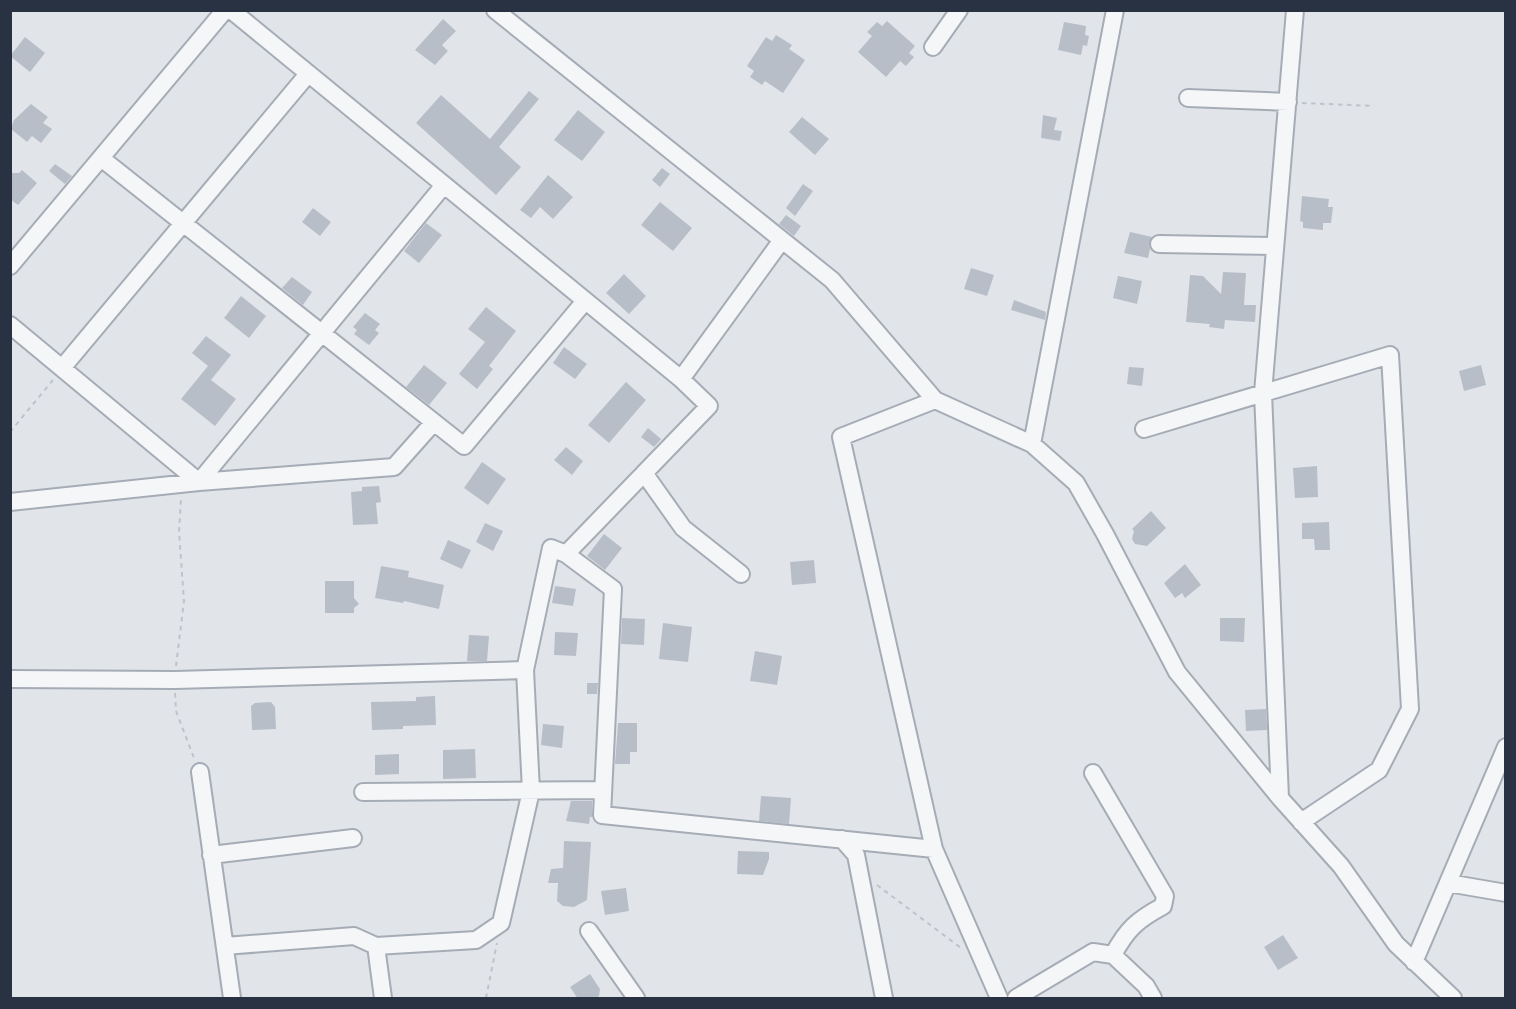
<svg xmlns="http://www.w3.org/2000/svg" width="1516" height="1009" viewBox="0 0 1516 1009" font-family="Cabin,sans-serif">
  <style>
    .building { fill: #b8bec8 }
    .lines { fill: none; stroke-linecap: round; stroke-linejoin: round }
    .minor-casing { stroke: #a6acb5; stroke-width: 20 }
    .path { stroke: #bfc3c9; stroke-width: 2; stroke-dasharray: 4.5 4.5; stroke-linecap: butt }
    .minor { stroke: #f4f6f8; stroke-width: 16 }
  </style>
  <rect width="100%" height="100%" fill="#e1e5ea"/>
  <!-- building -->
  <path class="building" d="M443,19L456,31L442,45L448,51L435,65L415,50Z
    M887,21L915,46L909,53L914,57L906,66L900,61L886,77L858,52L872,36L867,32L877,22L882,26Z
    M1064,22L1086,26L1085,35L1089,36L1087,46L1083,45L1081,55L1058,50Z
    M776,35L792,45L789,49L805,60L783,93L765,81L762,85L750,77L754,71L747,66L766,37L772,41Z
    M25,37L45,53L30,72L10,56Z
    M529,91L539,99L499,147L521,167L496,195L416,123L441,95L490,139Z
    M31,104L48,117L43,123L52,129L41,143L32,136L27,142L11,129L14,120Z
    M578,110L605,132L582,161L554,140Z
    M1043,115L1057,118L1054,130L1062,131L1060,141L1041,138Z
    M802,117L829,139L815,155L789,132Z
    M55,164L72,176L65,184L49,171Z
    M662,168L670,174L660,187L652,180Z
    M22,170L37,183L18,205L10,199V173H19Z
    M548,175L573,197L553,219L540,207L531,218L520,210Z
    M803,184L813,191L795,216L786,208Z
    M1302,196L1329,199L1328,207H1333L1331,223H1323V230L1303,228V222L1300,221Z
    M660,202L692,228L673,251L641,225Z
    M313,208L331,222L320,236L302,222Z
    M786,215L801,226L794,236L779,224Z
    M426,223L442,235L419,263L404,251Z
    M1130,232L1152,237L1149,243L1150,249L1148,258L1124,253Z
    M971,268L994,275L987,296L964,289Z
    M1223,272L1246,273L1244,305H1256L1255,322L1225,320L1224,329L1209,327L1210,324L1186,322L1190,275L1203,276L1221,294Z
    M624,274L646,296L629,314L606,293Z
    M1118,276L1142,281L1137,304L1113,298Z
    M292,277L312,292L303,305L282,288Z
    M241,296L266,316L249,338L224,318Z
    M1014,300L1046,312L1045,320L1011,310Z
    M486,307L516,331L489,366L493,369L477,389L459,374L485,342L468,329Z
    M365,313L380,324L375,330L379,333L369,345L354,334L357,330L353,327Z
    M206,336L231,355L211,380L236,399L215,426L181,399L208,366L192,353Z
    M564,347L587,364L575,379L553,363Z
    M424,365L447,383L429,405L406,387Z
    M1481,365L1486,385L1464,391L1459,371Z
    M1129,367L1144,368L1142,386L1127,384Z
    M626,382L646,400L609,443L588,425Z
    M648,428L661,439L654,447L641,437Z
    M566,447L583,461L572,475L554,460Z
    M482,462L506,479L488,505L464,488Z
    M1317,466L1318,497L1295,498L1293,468Z
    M379,486L381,502L376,503L378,524L353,525L351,492L362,491V487Z
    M1151,511L1166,528L1147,546L1135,544L1132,539L1134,531L1132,529Z
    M1329,522L1330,550H1315L1314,539H1302V523Z
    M485,523L503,531L493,551L476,542Z
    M604,534L622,548L605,570L587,556Z
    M448,540L471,550L462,569L440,559Z
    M814,560L816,583L792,585L790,562Z
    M1185,564L1201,585L1185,598L1182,593L1175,598L1164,583Z
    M381,566L409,571L408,577L444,585L439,609L404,601L403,603L375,598Z
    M325,581H354V598L359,604L354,608V613H325Z
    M555,586L576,589L573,606L552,603Z
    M622,618L645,619L644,645L621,644Z
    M1220,618H1245L1244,642L1220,641Z
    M663,623L692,627L688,662L659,659Z
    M555,632L578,633L576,656L554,655Z
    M469,635L489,636L487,661H467Z
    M755,651L782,656L777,685L750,681Z
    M587,683H598L597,694H587Z
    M435,696L436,725L403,726V729L372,730L371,702L416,701V697Z
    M271,702L275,707L276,729L252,730L251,706L255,703Z
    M1266,709L1267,730L1246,731L1245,710Z
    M618,723H637V752H630V764H615Z
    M543,724L564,726L562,748L541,745Z
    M475,749L476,778L443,779V750Z
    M399,754V774L375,775V755Z
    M761,796L791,798L789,824L759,821Z
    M571,801H592V817H590L589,824L566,821Z
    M564,841L591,842L587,900L574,907L563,906L557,901L558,883H548L551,869L563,868Z
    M738,851L769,852V859L763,875L737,874Z
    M626,888L629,911L605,915L601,891Z
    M1283,935L1298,958L1278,970L1264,947Z
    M590,974L600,989L599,996L595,999H578L570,987Z"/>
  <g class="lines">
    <!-- minor casing -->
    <g class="minor-casing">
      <path id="minor" d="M231,10L681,379L709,406L566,554L551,548L525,670L531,791L501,923L476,940L376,946
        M495,10L832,280L935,400L1032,444L1076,483L1105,534L1177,672L1280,798L1341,866L1396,944L1453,998
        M933,47L959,10
        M1188,98L1288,102
        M101,158L464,446L585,301
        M1159,244L1275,246
        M10,266L225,10
        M10,325L199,482L444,185
        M62,368L308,74
        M681,379L782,240
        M935,400L841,437L934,849L999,998
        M1144,429L1390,355L1410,709L1379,770L1301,822
        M1032,444L1115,10
        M644,473L683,528L741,574
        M10,502L199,482L394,467L434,422
        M566,554L613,589L602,815L934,849
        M10,679L175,680L525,670
        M200,772L232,998
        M1093,773L1165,896L1163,906C1137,920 1127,929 1113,955
        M363,792L603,790
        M1280,798L1263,393L1295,10
        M842,839L856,855L884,998
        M211,855L353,838
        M1448,883L1506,893
        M589,931L636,998
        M225,946L354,936L376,946L383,998
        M1414,962L1506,747
        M1016,998L1093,952L1113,955L1146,986L1153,998"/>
    </g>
    <!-- path -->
    <path class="path" d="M1302,103L1374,106
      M10,432L53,380
      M176,666L184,601L179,532L181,498
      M175,693L176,711L194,758
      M877,885L961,948
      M486,998L497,943"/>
    <!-- minor -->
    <use href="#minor" class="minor"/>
  </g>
  <!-- border -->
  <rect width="1516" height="1009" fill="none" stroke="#293243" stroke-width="24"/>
</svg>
